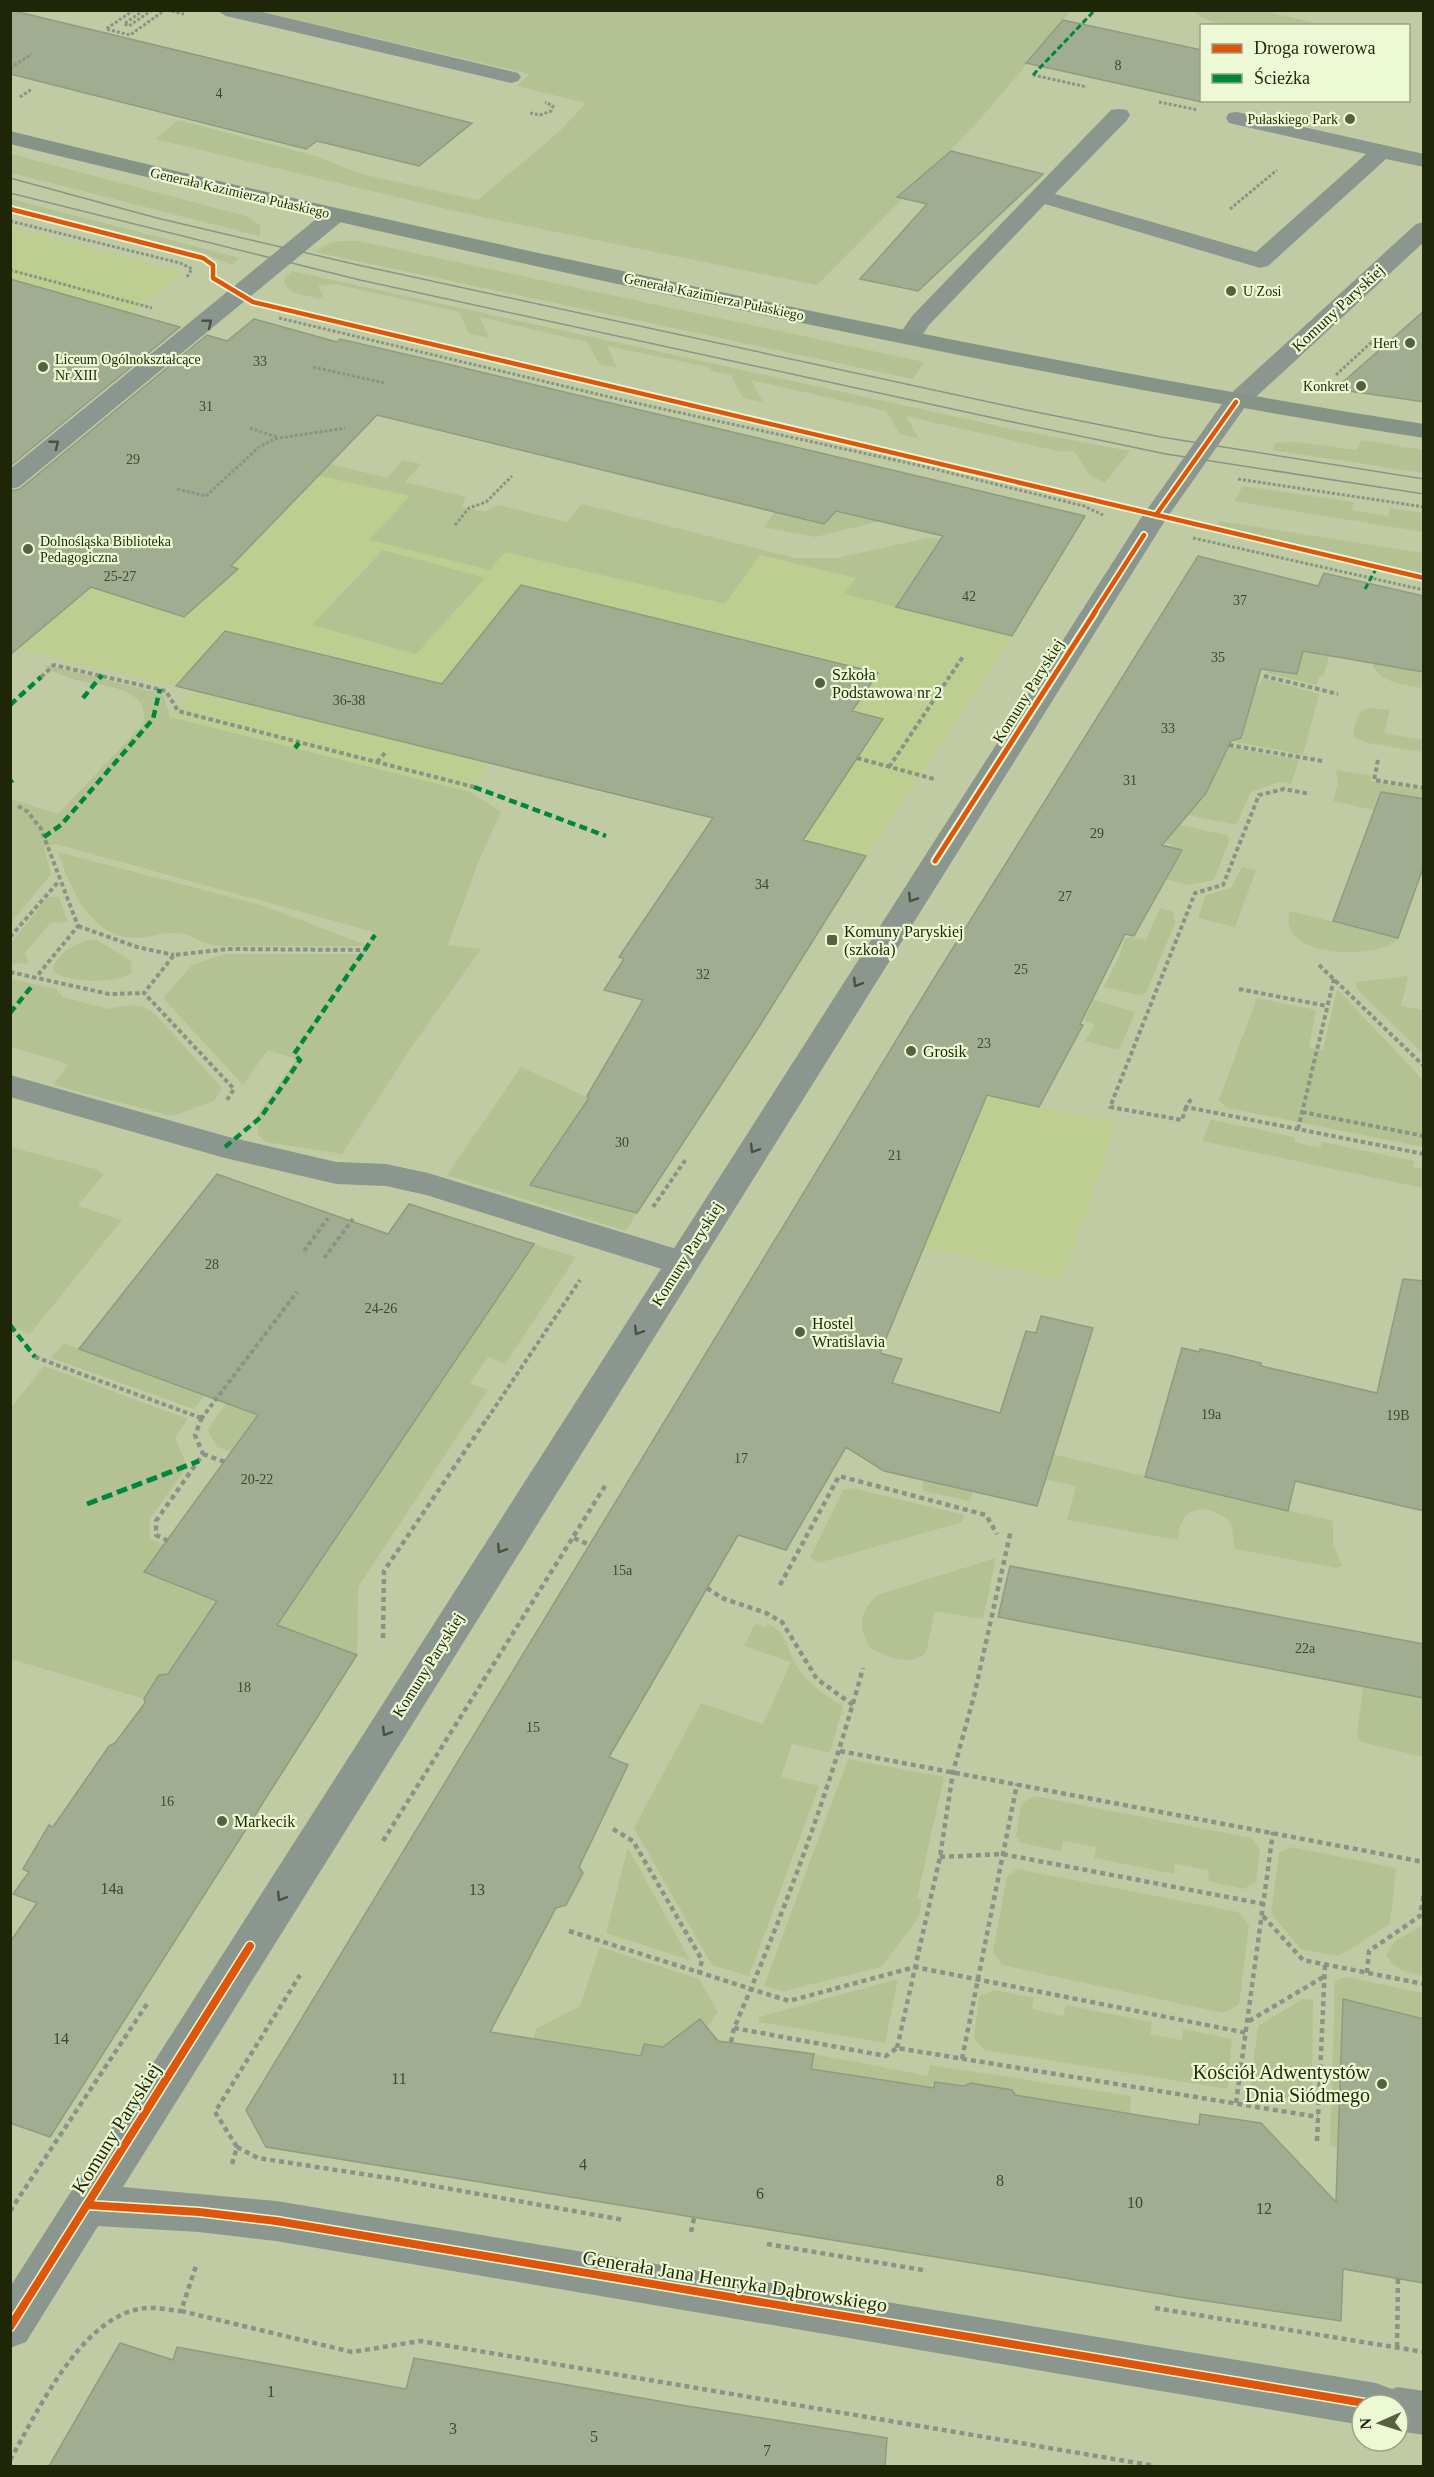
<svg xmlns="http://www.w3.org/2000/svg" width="1434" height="2477" viewBox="0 0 1434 2477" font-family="Georgia,serif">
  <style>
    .built { fill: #bdce90 }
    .green { fill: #b4c193 }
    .building { fill: #a0ad91; stroke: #8e9c80; stroke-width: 1.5 }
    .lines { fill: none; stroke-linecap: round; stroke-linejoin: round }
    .path-far2 { stroke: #8a9486; stroke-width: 3; stroke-dasharray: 3 2; stroke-linecap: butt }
    .path-far1 { stroke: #8a9486; stroke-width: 4; stroke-dasharray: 4.5 3; stroke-linecap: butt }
    .path { stroke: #8a9486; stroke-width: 4.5; stroke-dasharray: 5 4; stroke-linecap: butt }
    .service { fill: #8a968e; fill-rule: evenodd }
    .minor { fill: #8a968e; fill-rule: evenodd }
    .tertiary { fill: #8a968e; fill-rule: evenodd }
    .secondary { fill: #869487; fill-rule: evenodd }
    .tram { stroke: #8b9585; stroke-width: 1.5 }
    .quiet-far2 { stroke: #00873e; stroke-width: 3; stroke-dasharray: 6 3; stroke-linecap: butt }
    .quiet-far1 { stroke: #00873e; stroke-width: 4.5; stroke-dasharray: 8 4.5; stroke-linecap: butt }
    .quiet { stroke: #00873e; stroke-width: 5; stroke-dasharray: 11 5; stroke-linecap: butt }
    .cycleway-far2-casing { stroke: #edf8d4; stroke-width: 8 }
    .cycleway-far1-casing { stroke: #edf8d4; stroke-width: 9 }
    .cycleway-casing { stroke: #edf8d4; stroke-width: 11 }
    .cycleway-far2 { stroke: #de560c; stroke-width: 4.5 }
    .cycleway-far1 { stroke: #de560c; stroke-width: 5 }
    .cycleway { stroke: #de560c; stroke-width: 8 }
    .oneway { stroke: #4a533e }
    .poi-dot { fill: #57603f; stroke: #edf8d4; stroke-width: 2 }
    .labels { text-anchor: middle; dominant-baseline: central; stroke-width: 4.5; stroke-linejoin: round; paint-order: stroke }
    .number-label { font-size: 14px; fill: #3f482a }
    .far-poi-label { font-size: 14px; fill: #1f2608; stroke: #edf8d4; text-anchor: end }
    .far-street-label { font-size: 14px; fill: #1f2608; stroke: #edf8d4 }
    .street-label { font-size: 16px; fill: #1f2608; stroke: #edf8d4 }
    .poi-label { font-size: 16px; fill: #1f2608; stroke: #edf8d4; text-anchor: start }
    .near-number-label { font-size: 16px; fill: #3f482a }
    .near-poi-label { font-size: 20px; fill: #1f2608; stroke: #edf8d4; text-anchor: end }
    .near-street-label { font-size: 20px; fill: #1f2608; stroke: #edf8d4 }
  </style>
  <rect width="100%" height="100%" fill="#c0cba4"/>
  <!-- built -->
  <path class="built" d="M11,227L185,272L132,313L11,417Z
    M261,463L569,530L760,555L857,578L845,595L1012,636L866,856L489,763L375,924L85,816L193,690L11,647L62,474Z
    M987,1095L1117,1123L1062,1280L791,1215Z"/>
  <!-- green -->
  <path class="green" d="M259,11H1071L1025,62L1028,63L975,125L817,285L459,212L155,139L178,120L315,156L361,174L478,200L560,131L586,103L517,86L529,74Z
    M1194,11H1262L1325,25C1294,26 1213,34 1194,11Z
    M11,154L246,216L260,226V236L11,173Z
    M11,199L240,258L232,265L203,253L11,205Z
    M342,241H358L924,362L913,379L315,252L331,242Z
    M292,271L1002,427L1130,451L1105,483L1089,474L1074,451L1062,452L906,416L919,439L900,434L886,411L751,380L763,402L743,398L731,375L710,371L708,367L607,346L617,368L599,364L587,342L480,317L489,338L469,334L459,312L335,284L318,286L323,296L319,299L292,292L284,284V279Z
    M1361,440L1423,450V473L1272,450L1275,443L1297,442L1357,450Z
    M403,460L421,464L405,482L466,497L462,507L485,512L498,505L567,522L582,504L795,558H837L928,538L948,539L925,569L921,568L896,607L844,594L856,578L760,555L725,604L505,552L490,570L369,540L410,496L262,463L322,462L387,478Z
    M1243,486L1354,502L1352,510L1388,516L1390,508L1423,513V532L1234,501Z
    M836,511L881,521L815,537L764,527L775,512L824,524Z
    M1220,521L1423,553V575L1217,526Z
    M383,550L485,578L416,654L312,625Z
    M1344,598L1324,675L1319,677L1317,685L1266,673L1272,661L1295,670L1303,651Z
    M1371,660L1423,672V688C1405,685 1376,683 1371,660Z
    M47,665L163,694L170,717L470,792L501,812L479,860L448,945L481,949L413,1045L342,1154L266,1142L258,1135L257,1115L296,1059L268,1050L243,1085L163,998L192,965L225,954H360L365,946H228C222,945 215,946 209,944C199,942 190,934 179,933C163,931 148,939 133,938C89,935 70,887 58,852L261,905L366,945L374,932L56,844L44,847L51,874L11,923V799L58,814L144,723C149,685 101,687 76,680C66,677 56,672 45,668Z
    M1263,678L1319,694L1303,755L1231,741L1241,738L1253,694Z
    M1368,708L1390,710L1384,733L1423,740V752L1368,743L1356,738L1353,731L1358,715Z
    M1228,747L1299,760L1291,784L1279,782L1251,792L1236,825L1187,815L1215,774Z
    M1336,770L1371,775V781L1423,791V799L1381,792L1374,810L1333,801L1338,783Z
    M1175,824L1227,835L1229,841L1214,880L1188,885L1157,877L1182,850L1166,843Z
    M1242,867L1256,870L1235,927L1198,918L1206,895L1231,888Z
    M48,897H59L68,922L50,923L25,953L29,963L11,964V943Z
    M1160,908L1173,912L1175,923L1146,993L1138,995L1104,987L1120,955L1124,940L1130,937L1146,940Z
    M1290,911L1398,938C1385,960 1274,960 1290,911Z
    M89,940H97L131,961L132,972C120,984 64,984 53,970C55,955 75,943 89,940Z
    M1408,976L1401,1006L1423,1010V1054L1356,988V982Z
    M11,979L56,989L63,997L108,1009L129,1005L144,1007L153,1012L222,1088L214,1101L172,1116L53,1085L68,1064L11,1047Z
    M1337,989L1423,1080V1147L1227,1108L1219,1100L1257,998L1316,1010L1309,1047L1323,1050Z
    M1093,1000L1135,1012L1119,1050L1085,1041L1095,1025L1084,1020Z
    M521,1067L589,1098L530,1185L637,1213L626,1231L447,1175Z
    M1211,1120L1295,1137L1294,1142L1320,1148L1322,1142L1414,1161L1413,1167L1423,1169V1188L1202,1141Z
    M10,1147L95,1169L104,1174L78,1206L122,1220L30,1334L11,1326Z
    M534,1244L576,1257L505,1364L488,1357L470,1383L488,1390L358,1587L357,1655L277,1625Z
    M286,1289L194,1409L51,1358L64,1343L149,1374Z
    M306,1295L337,1306L232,1452L217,1447L208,1431L211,1424Z
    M44,1366L188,1419L175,1437L187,1467L149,1520L150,1538L165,1545L217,1601L168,1674L159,1675L144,1699L11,1659L10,1409Z
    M947,1429L1333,1521V1544L1342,1566L1336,1568L1235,1549L1231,1523C1219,1510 1191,1501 1182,1522C1179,1527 1179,1534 1178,1540L1067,1520L1076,1486L980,1466L970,1501L923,1491V1481L929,1482Z
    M853,1488L964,1515L962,1522L818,1563L810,1558L843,1490Z
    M996,1558L983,1619L935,1611L926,1653C909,1667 884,1657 869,1646C858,1625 861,1611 877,1595Z
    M755,1624L765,1627L768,1624C787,1632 785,1644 794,1661C804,1681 823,1695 843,1706L830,1753L792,1744L781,1777L819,1786L749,1976L712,1965L634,1828L701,1703L763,1724L791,1662L744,1646Z
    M1363,1686L1423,1698V1757L1361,1742L1357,1737Z
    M848,1759L944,1777L917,1898L922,1899L919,1917L881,1967L784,1991L764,1986Z
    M1035,1796L1251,1838L1260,1850L1256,1882L1243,1889L1208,1881L1209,1870L1175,1864L1174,1874L1094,1858L1096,1847L1063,1841L1061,1851L1021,1843L1016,1836L1021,1804Z
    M1291,1847L1396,1868L1390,1924L1339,1956L1301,1949L1271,1914L1279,1853Z
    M628,1848L690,1960L606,1933Z
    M1017,1869L1238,1912L1249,1925L1239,2005L1223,2013L1002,1965L993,1952L1007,1877Z
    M1423,1925V1976C1407,1973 1395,1971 1386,1955L1395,1941Z
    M600,1947L699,1979L718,2012L707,2027L694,2024L677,2036L674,2048L644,2044L641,2056L532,2045L536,2029L580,2006Z
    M1346,1977L1423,1993V2019L1343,1999L1338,2148L1330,2146L1335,1981Z
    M898,1979L885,2043L759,2022V2017Z
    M994,1990L1034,1998L1032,2009L1063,2016L1066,2005L1152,2022L1150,2034L1182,2040L1183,2029L1232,2039L1228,2089L984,2050L974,2038L979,1996Z
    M1303,1999L1313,2000L1312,2102L1250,2092L1258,2026Z
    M814,2054L928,2076L930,2065L1131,2096L1130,2114L1015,2097L1012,2090C985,2085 961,2085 935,2082L932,2101L811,2069Z"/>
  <!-- building -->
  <path class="building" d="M10,10L271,73L472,123L419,166L317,141L306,149L10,74Z
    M1063,20L1202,50V102L1026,63Z
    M951,151L1043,174L918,291L860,279L927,204L897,197Z
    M10,279L180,327L10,466Z
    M1424,311V402L1335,389Z
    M254,319L337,342L340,339L439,362L1085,516L1012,636L896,607L943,536L836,511L824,524L377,415L231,566L238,569L184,617L91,587L10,655V491L20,489L207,335L227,341Z
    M1198,556L1318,586L1324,573L1424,596V672L1303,651L1297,674L1261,669L1241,738L1231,741L1206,793L1162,845L1182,850L1134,936L1125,934L1080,1024L1083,1025L1039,1107L987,1095L880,1353L902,1359L892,1383L1000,1413L1026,1331L1036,1333L1041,1316L1093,1328L1037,1506L884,1471L846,1447L786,1550L738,1535L609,1757L628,1765L579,1867L583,1873L566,1905L556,1908L490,2032L641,2056L644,2044L663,2047L700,2019L718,2041L814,2054L811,2069L934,2088L935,2082L964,2086L971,2083L1012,2090L1015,2095L1199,2125L1200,2114L1261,2123L1336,2202L1343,1999L1424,2019V2283L1343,2269L1341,2321L1186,2298L266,2147L246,2110L928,988Z
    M521,585L878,673L852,711L883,719L803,840L866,856L757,1030L637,1213L530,1185L589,1098L587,1096L643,1000L604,990L624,959L619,957L713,818L176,686L225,631L442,684Z
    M1381,792L1424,799V865L1398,938L1333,921Z
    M217,1174L388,1234L409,1204L534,1244L277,1625L357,1655L50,2137L10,2123V1942L37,1903L13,1894L29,1872L23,1869L49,1825L53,1827L109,1746L115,1743L145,1703L144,1699L159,1675L168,1674L217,1601L144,1572L258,1415L79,1349Z
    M1403,1279L1424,1281V1511L1295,1481L1288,1511L1145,1477L1182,1348L1200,1352V1349L1228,1355L1261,1363V1366L1377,1393Z
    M1010,1566L1424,1644V1698L998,1617Z
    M120,2343L173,2360L177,2347L406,2389L414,2358L687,2406L887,2438L885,2466H49Z"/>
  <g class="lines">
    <!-- path-far2 -->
    <path class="path-far2" d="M134,10L106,29L130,35L165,10
      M144,10L124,24L129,26L152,10
      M167,10L184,14
      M10,68L32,54
      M1033,75L1087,87
      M20,97L32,89
      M1159,102L1198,110
      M530,113L540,115L551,111L553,106L545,102
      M1230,209L1277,170
      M10,221L180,263L192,269L187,277
      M10,270L152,308
      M279,318L622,400L922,466L1084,506L1103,515
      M313,367L385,383
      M1336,375L1377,337
      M250,428L277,437
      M1238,479L1424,507
      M177,489L206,496L259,447L274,439L345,428
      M455,525L469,508L486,502L512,476
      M1193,538L1424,590"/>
    <!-- path-far1 -->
    <path class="path-far1" d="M1264,676L1338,694
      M41,677L54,665L166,691L178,711L474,787
      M1229,745L1322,761
      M857,758L934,779
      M1378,760L1374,780L1424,788
      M377,762L385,753
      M889,767L964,655
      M18,806L28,812L41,829L78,926L37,976
      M78,926L137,947L174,955
      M10,937L59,881
      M1319,965L1424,1066
      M10,972L109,994L144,993
      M1239,989L1327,1006
      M1191,1099L1186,1107L1424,1154
      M227,1100L234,1089L144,993L174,955L228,949L367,950
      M1186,1107L1182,1120L1110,1107L1195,893L1223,885L1259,795L1284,789L1310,794
      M1302,1112L1424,1136
      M1298,1129L1334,979
      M653,1207L686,1159
      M304,1251L328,1218
      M324,1258L353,1219
      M35,1357L201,1418
      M201,1419L297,1292
      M487,1419L580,1280"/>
    <!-- path -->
    <path class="path" d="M199,1417L201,1418
      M203,1454L225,1462
      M574,1538L590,1545
      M168,1541L156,1535V1521L203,1454L195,1435L202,1417
      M780,1585L839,1476L986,1515L997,1534
      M707,1588L722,1598L766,1613L782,1622L817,1679L853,1705
      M383,1638L384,1571L488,1417
      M840,1751L1424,1862
      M613,1829L633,1841L702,1960L699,1973
      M383,1841L605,1486
      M940,1857L1002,1854L1264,1904
      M1263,1916L1303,1960L1424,1984
      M569,1931L789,2001L915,1967L1247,2033
      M1367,1973L1369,1951L1420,1916L1424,1894
      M1249,2021L1325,1976
      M734,2028L886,2056L897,2048L1318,2117
      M731,2042L734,2028C785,1911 829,1792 863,1668
      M897,2048L940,1857L953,1772L974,1696L1011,1530
      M962,2059L1017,1784
      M1236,2103L1273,1832
      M1317,2141L1325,1965
      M237,2147L258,2158L395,2179L624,2220
      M232,2164L237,2147L215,2112L300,1975
      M10,2211L147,2004
      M691,2232L694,2218
      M767,2244L923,2270
      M1155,2308L1424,2352
      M181,2311L352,2352L420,2341L1155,2466
      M1397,2347L1398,2278
      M10,2460C38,2411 79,2321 139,2309C153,2306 168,2310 181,2311L196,2266"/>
    <!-- service -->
    <path class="service" d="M216,10H254L518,73L521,77L518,81L511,83L226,16Z
      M1119,109L1127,110L1130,115L1127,120L1055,194L1256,252L1366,154L1229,123L1226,118L1229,113L1237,112L1424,154V167L1386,159L1268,266L1260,268L1045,204L929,325L917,343H901L897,338L912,316L1111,110Z
      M10,1075L225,1136L336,1162L386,1164L428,1173L693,1254L698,1263L693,1272L681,1275L426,1195L386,1186L336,1184L225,1158L10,1097Z"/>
    <!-- minor -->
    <path class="minor" d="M334,209L342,211L345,216L342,221L19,487L10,489V469L326,211Z"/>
    <!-- tertiary -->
    <path class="tertiary" d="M1424,222V242L1245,407L1166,519L123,2187L276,2201L1376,2383L1392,2389L1398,2387L1424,2391V2435L1398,2431V2405H1362V2425L276,2241L199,2232L98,2226L26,2342L10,2348V2287L1141,518L1227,397L1416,224Z"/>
    <!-- secondary -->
    <path class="secondary" d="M10,131C238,187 467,238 697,287C938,338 1180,386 1424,424V438C1180,400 938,352 697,301C467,252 238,200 10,144Z"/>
    <!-- tram -->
    <path class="tram" d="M10,178L157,218L358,265L1031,411L1161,437L1424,479
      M10,193L360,280L1003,420L1166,454L1424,494"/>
    <!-- quiet-far2 -->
    <path class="quiet-far2" d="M1033,75L1095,10
      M1365,589L1377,567"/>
    <!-- quiet-far1 -->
    <path class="quiet-far1" d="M83,698L102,675
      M10,705L41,677
      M295,748L299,743
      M10,782L13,780
      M474,787L606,836
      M44,837L61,825L153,719L160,689
      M10,1013L32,986
      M225,1147L261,1117L300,1060L294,1054L375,935
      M10,1325L35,1357"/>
    <!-- quiet -->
    <path class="quiet" d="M87,1504L199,1461"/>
    <!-- cycleway-far2 casing -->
    <g class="cycleway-far2-casing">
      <path id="cycleway-far2" d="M10,209L203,258L213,265V278L253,302L1424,578
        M1156,515L1236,402
        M1094,613L1144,535"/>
    </g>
    <!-- cycleway-far1 casing -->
    <g class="cycleway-far1-casing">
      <path id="cycleway-far1" d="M935,861L1095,612"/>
    </g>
    <!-- cycleway casing -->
    <g class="cycleway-casing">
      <path id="cycleway" d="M87,2205L199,2212L276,2221L1376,2405
        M10,2327L250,1946"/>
    </g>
    <!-- cycleway-far2 -->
    <use href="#cycleway-far2" class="cycleway-far2"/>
    <!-- cycleway-far1 -->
    <use href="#cycleway-far1" class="cycleway-far1"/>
    <!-- cycleway -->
    <use href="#cycleway" class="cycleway"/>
  </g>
  <!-- one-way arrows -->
  <defs><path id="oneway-chevron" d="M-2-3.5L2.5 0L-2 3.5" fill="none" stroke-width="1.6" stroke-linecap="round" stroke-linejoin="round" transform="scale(1.5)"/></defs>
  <g class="oneway">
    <use href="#oneway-chevron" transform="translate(208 323) rotate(-39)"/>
    <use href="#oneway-chevron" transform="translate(55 444) rotate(-38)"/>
    <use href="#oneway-chevron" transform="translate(912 898) rotate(123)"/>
    <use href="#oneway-chevron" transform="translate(857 983) rotate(122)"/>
    <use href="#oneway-chevron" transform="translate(754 1149) rotate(122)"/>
    <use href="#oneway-chevron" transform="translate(638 1331) rotate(122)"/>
    <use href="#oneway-chevron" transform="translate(501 1549) rotate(122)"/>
    <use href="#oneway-chevron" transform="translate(386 1732) rotate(122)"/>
    <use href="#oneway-chevron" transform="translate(281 1897) rotate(122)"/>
  </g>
  <!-- markers -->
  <g class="poi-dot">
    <circle cx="1350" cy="119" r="6"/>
    <circle cx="1231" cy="291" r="6"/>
    <circle cx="1410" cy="343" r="6"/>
    <circle cx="43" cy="367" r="6"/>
    <circle cx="1361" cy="386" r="6"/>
    <circle cx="28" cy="549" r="6"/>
    <circle cx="820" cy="683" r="6"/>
    <rect x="826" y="934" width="12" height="12" rx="3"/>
    <circle cx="911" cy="1051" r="6"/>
    <circle cx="800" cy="1332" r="6"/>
    <circle cx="222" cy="1821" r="6"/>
    <circle cx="1382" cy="2084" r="6"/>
  </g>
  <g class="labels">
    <!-- number labels -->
    <g class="number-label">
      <text x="1118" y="65">8</text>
      <text x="219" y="93">4</text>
      <text x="260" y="361">33</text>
      <text x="206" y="406">31</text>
      <text x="133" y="459">29</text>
      <text x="120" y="576">25-27</text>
      <text x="969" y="596">42</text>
      <text x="1240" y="600">37</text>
      <text x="1218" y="657">35</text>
      <text x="349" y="700">36-38</text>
      <text x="1168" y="728">33</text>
      <text x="1130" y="780">31</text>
      <text x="1097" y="833">29</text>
      <text x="762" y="884">34</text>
      <text x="1065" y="896">27</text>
      <text x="1021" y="969">25</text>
      <text x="703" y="974">32</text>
      <text x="984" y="1043">23</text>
      <text x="622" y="1142">30</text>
      <text x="895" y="1155">21</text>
      <text x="212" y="1264">28</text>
      <text x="381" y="1308">24-26</text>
      <text x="1211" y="1414">19a</text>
      <text x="1398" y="1415">19B</text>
      <text x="741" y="1458">17</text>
      <text x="257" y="1479">20-22</text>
      <text x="622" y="1570">15a</text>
      <text x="1305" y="1648">22a</text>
      <text x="244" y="1687">18</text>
      <text x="533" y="1727">15</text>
      <text x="167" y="1801">16</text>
    </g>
    <!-- far-poi labels -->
    <g class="far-poi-label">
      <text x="1338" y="119">Pułaskiego Park</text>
      <text x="1243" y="291" text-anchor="start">U Zosi</text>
      <text x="1398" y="343">Hert</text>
      <text x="55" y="359" text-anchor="start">Liceum Ogólnokształcące<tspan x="55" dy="16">Nr XIII</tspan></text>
      <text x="1349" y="386">Konkret</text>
      <text x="40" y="541" text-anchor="start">Dolnośląska Biblioteka<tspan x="40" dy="16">Pedagogiczna</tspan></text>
    </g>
    <!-- far-street labels -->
    <g class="far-street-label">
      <text transform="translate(240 193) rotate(13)">Generała Kazimierza Pułaskiego</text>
      <text transform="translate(714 297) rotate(12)">Generała Kazimierza Pułaskiego</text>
    </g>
    <!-- street labels -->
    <g class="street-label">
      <text transform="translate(1338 308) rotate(-43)">Komuny Paryskiej</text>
      <text transform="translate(1028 691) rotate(-58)">Komuny Paryskiej</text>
      <text transform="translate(687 1254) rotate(-58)">Komuny Paryskiej</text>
      <text transform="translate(428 1665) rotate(-58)">Komuny Paryskiej</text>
    </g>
    <!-- poi labels -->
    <g class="poi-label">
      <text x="832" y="674">Szkoła<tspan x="832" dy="18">Podstawowa nr 2</tspan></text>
      <text x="844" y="931">Komuny Paryskiej<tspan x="844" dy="18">(szkoła)</tspan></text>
      <text x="923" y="1051">Grosik</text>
      <text x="812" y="1323">Hostel<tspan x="812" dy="18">Wratislavia</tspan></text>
      <text x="234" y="1821">Markecik</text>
    </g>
    <!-- near-number labels -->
    <g class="near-number-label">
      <text x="112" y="1888">14a</text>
      <text x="477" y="1889">13</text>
      <text x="61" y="2038">14</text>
      <text x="399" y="2078">11</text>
      <text x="583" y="2164">4</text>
      <text x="1000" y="2180">8</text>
      <text x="760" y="2193">6</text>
      <text x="1135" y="2202">10</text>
      <text x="1264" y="2208">12</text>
      <text x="271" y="2391">1</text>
      <text x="453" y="2428">3</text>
      <text x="594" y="2436">5</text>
      <text x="767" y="2450">7</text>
    </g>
    <!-- near-poi labels -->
    <g class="near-poi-label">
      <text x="1370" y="2072">Kościół Adwentystów<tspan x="1370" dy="23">Dnia Siódmego</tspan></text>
    </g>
    <!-- near-street labels -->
    <g class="near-street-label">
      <text transform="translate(116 2128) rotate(-58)">Komuny Paryskiej</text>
      <text transform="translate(735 2281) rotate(9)">Generała Jana Henryka Dąbrowskiego</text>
    </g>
  </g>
  <!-- border -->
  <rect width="1434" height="2477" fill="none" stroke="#1f2608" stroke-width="24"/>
  <!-- legend -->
  <rect x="1200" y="24" width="210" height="78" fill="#edf8d4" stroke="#9ba482" stroke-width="1.5"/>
  <rect x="1212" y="44" width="30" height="9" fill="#de560c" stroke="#9ba482" stroke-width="1.5"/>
  <text x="1254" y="54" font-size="18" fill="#1f2608">Droga rowerowa</text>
  <rect x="1212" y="74" width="30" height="9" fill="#00873e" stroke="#9ba482" stroke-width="1.5"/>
  <text x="1254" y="84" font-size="18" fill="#1f2608">Ścieżka</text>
  <!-- north arrow -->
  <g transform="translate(1380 2423) rotate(267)"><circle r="28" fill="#edf8d4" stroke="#9ba482" stroke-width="1.5"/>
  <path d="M0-4.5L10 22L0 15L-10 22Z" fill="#57603f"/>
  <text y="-9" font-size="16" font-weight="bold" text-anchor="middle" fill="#1f2608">N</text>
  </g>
</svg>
